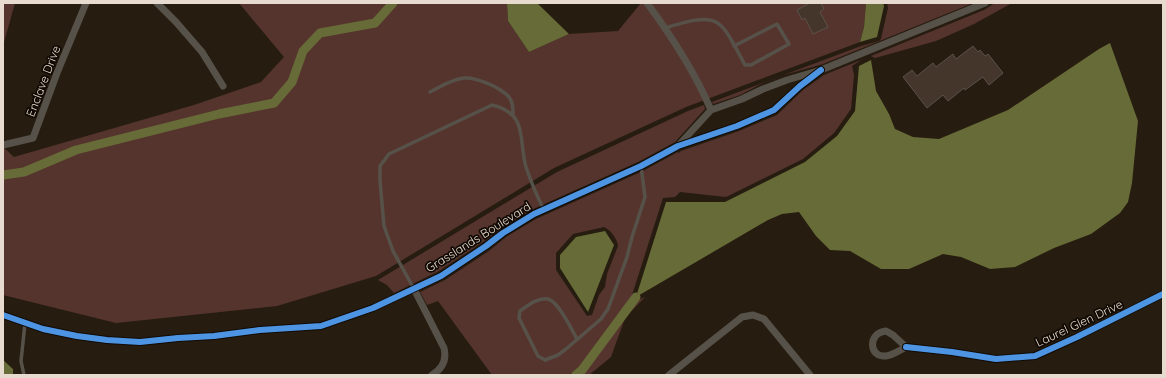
<svg xmlns="http://www.w3.org/2000/svg" width="1166" height="378" viewBox="0 0 1166 378" font-family="Quicksand,sans-serif">
  <style>
    .green { fill: #56342e; fill-rule: evenodd }
    .water { fill: #676b37 }
    .lines { fill: none; stroke-linecap: round; stroke-linejoin: round }
    .canal { stroke: #676b37; stroke-width: 9 }
    .building { fill: #44362b; stroke: #5b5149 }
    .service { stroke: #575249; stroke-width: 3.5 }
    .minor { stroke: #575249; stroke-width: 7 }
    .cycleway-casing { stroke: #110903; stroke-width: 8 }
    .cycleway { stroke: #4d94e3; stroke-width: 6 }
    .labels { text-anchor: middle; dominant-baseline: central; stroke-width: 3.5; stroke-linejoin: round; paint-order: stroke }
    .street-label { font-size: 12px; fill: #e6dbce; stroke: #110903 }
  </style>
  <rect width="100%" height="100%" fill="#261d10"/>
  <!-- green -->
  <path class="green" d="M3,3H15L3,46Z
    M239,3H507L508,21L529,52L569,34L618,31L641,3H866L864,27L860,42L686,107L554,168L376,276L277,306L116,323L3,295V147L14,157L194,105L261,82L284,57Z
    M887,3H973L823,64L784,75L761,84L740,95L713,104L712,102L861,46L879,41L881,39L888,8Z
    M995,3H1012L974,24L936,41L875,58L871,56L984,10Z
    M861,60L852,66L854,75L851,109L834,133L803,159L726,197L680,192L675,197L663,198L632,295L633,299L636,301L645,297L625,318L611,357L589,375H492L438,301L427,305L420,292L445,280L489,251L506,237L536,219L643,171L678,152L679,153L681,151L739,131L777,115L803,90L824,75ZM604,227C610,229 618,240 618,246L607,274L605,287L599,295L592,315L587,316L556,270V253L573,234Z
    M704,105L705,109L675,142L638,162L531,210L500,229L483,242L439,271L394,293L387,285L378,280L557,172L688,111Z"/>
  <!-- water -->
  <path class="water" d="M507,3H537L569,34L529,52L508,21Z
    M866,3H883L884,6L877,37L860,42L864,27Z
    M1110,43L1138,121L1132,183L1128,202L1120,213L1091,234L1054,248L1015,267L990,269L961,257L943,254L909,269H881L850,251L830,250L816,236L799,212L782,214L768,220L636,297L666,202H725L805,162L837,136L855,111L859,66L871,60L876,91L889,114L895,129L913,137L939,139L1008,110L1099,49Z
    M605,231L614,245L588,312L560,268V255L576,237Z
    M3,360L13,369V375H3Z"/>
  <g class="lines">
    <!-- canal -->
    <path class="canal" d="M3,175L24,172L76,150L219,114L274,103L292,82L303,51L320,33L375,23L393,3
      M576,375L582,370L636,297"/>
  </g>
  <!-- building -->
  <path class="building" d="M810,3H821L824,9L820,12L828,27L813,34L805,18L802,20L797,10Z
    M973,46L978,52L980,50L985,56L988,54L1003,73L989,85L983,77L965,90L964,88L948,101L943,95L927,108L903,77L912,70L917,76L933,63L936,67L953,54L956,59Z"/>
  <g class="lines">
    <!-- service -->
    <path class="service" d="M665,28C721,11 719,17 745,65H751L789,44L777,24L734,46
      M430,92C440,87 452,79 464,78C476,77 500,87 509,97C513,102 513,108 513,114
      M414,289L393,251L384,226L380,181V166L389,154L492,105C529,114 518,139 526,167C531,182 537,196 544,210
      M577,339C572,330 558,301 548,299C538,297 527,306 520,311L519,318L538,356L545,360L558,355L566,349L601,319L608,309L627,257L632,237L645,197L641,166
      M24,375L21,361L25,323"/>
    <!-- minor -->
    <path class="minor" d="M157,3L176,22L202,52L223,86
      M647,3C670,34 696,75 711,110
      M3,145L33,138L57,73L86,3
      M678,146L711,110L742,99L763,89L787,80L821,70L985,3
      M414,289L444,348C447,360 442,369 432,375
      M3,315L43,329L77,336L107,340L140,342L178,338L214,336L260,330L321,326L373,308L441,276L486,246L503,233L534,214L641,166L678,146L737,126L774,110L800,86L821,70
      M886,331L893,335L906,347C900,350 893,355 886,356C869,358 867,333 886,331Z
      M906,347L952,352L996,359L1035,356L1077,337L1163,294
      M669,375L742,317L753,315L764,319L810,375"/>
    <!-- cycleway casing -->
    <g class="cycleway-casing">
      <path id="cycleway" d="M3,315L43,329L77,336L107,340L140,342L178,338L214,336L260,330L321,326L373,308L441,276L486,246L503,233L534,214L641,166L678,146L737,126L774,110L800,86L821,70
        M906,347L952,352L996,359L1035,356L1077,337L1163,294"/>
    </g>
    <!-- cycleway -->
    <use href="#cycleway" class="cycleway"/>
  </g>
  <g class="labels">
    <!-- street labels -->
    <g class="street-label">
      <text transform="translate(43 81) rotate(-69)">Enclave Drive</text>
      <text transform="translate(478 237) rotate(-32)">Grasslands Boulevard</text>
      <text transform="translate(1079 323) rotate(-25)">Laurel Glen Drive</text>
    </g>
  </g>
  <!-- border -->
  <rect width="1166" height="378" fill="none" stroke="#e6dbce" stroke-width="8"/>
</svg>
